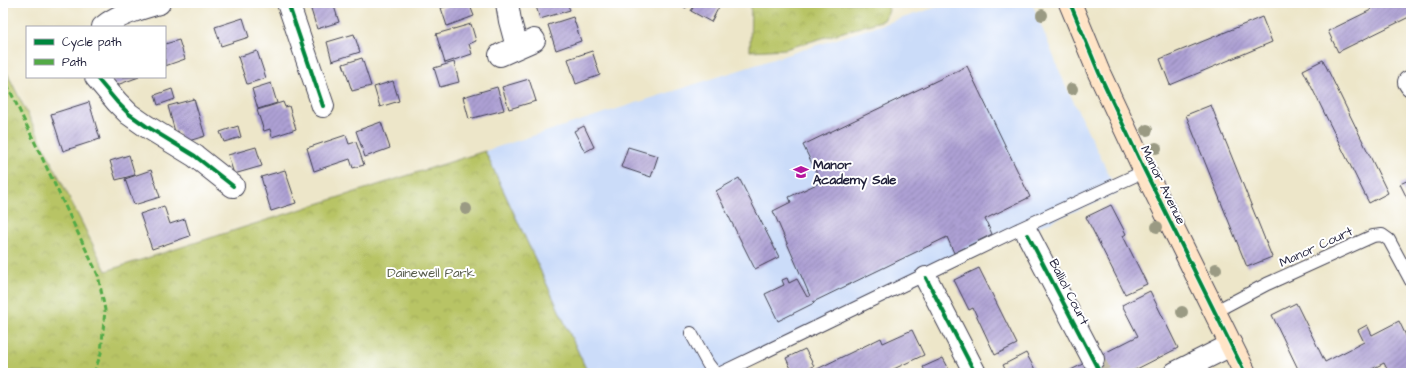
<svg xmlns="http://www.w3.org/2000/svg" width="1414" height="376" viewBox="0 0 1414 376" font-family="'Architects Daughter',sans-serif">
  <style>
    .built { fill: #cbdcf9 }
    .park { fill: url(#park-crowns); stroke: #6d7350 }
    .building { fill: url(#building-hatch) }
    .lines { fill: none; stroke-linecap: round; stroke-linejoin: round }
    .street-tunnel { stroke: #c4bfad; stroke-width: 22; stroke-dasharray: 22 11; stroke-linecap: butt }
    .lane-casing { stroke: #403f50; stroke-width: 14 }
    .street-casing { stroke: #403f50; stroke-width: 24 }
    .secondary-casing { stroke: #403f50; stroke-width: 24 }
    .lane { stroke: #fff; stroke-width: 12 }
    .street { stroke: #fff; stroke-width: 22 }
    .secondary { stroke: #ffe4c6; stroke-width: 22 }
    .quiet { stroke: #53aa46; stroke-width: 3; stroke-dasharray: 6 3; stroke-linecap: butt }
    .cycleway-casing { stroke: #fff; stroke-width: 6 }
    .cycleway { stroke: #00873e; stroke-width: 4 }
    .tree { fill: #9a9a83 }
    .labels { text-anchor: middle; dominant-baseline: central; stroke-width: 4; stroke-linejoin: round; paint-order: stroke }
    .poi-label { font-size: 13px; font-weight: bold; fill: #22223b; stroke: #fff; text-anchor: start }
    .street-label { font-size: 13px; fill: #22223b; stroke: #fff }
    .park-label { font-size: 13px; fill: #565b4a; stroke: #fff }
  </style>
  <defs>
    <pattern id="park-crowns" width="20" height="18" patternUnits="userSpaceOnUse"><rect width="20" height="18" fill="#b8c465"/><path d="M2 6a3 3 0 1 1 6 0M12 15a3 3 0 1 1 6 0" fill="none" stroke="#9ea859"/></pattern>
    <pattern id="building-hatch" width="6" height="6" patternUnits="userSpaceOnUse"><rect width="6" height="6" fill="#ada0d4"/><path d="M-1 1l2-2M0 6l6-6M5 7l2-2" fill="none" stroke="#8c82ad"/></pattern>
  </defs>
  <rect width="100%" height="100%" fill="#fff"/>
  <filter id="ink" filterUnits="userSpaceOnUse"><feTurbulence type="fractalNoise" baseFrequency=".025" numOctaves="2"/><feDisplacementMap in="SourceGraphic" scale="8" xChannelSelector="R" yChannelSelector="G"/><feConvolveMatrix kernelMatrix="1 2 1 2 8 2 1 2 1" color-interpolation-filters="sRGB"/></filter>
  <filter id="wash" filterUnits="userSpaceOnUse"><feTurbulence type="fractalNoise" baseFrequency=".012" numOctaves="4" result="noise"/><feDisplacementMap in="SourceGraphic" scale="16" xChannelSelector="R" yChannelSelector="G"/><feGaussianBlur stdDeviation="0.9" result="paint"/><feColorMatrix in="noise" values="0 0 0 0 0 0 0 0 0 0 0 0 0 0 0 0 0 1.4 0 .05"/><feComposite in="paint" operator="in"/></filter>
  <g filter="url(#wash)">
    <rect width="100%" height="100%" fill="#ede6c9"/>
    <!-- built -->
    <path class="built" d="M950,3H1032L1064,82L1118,193L1000,243L726,373H588L485,151Z"/>
    <!-- park -->
    <path class="park" d="M751,3H887L889,10L884,20L785,49L750,51Z
      M3,65L106,271L485,151L588,373H3Z"/>
    <g id="blocks">
      <!-- building -->
      <path class="building" d="M309,3H333L339,22L317,29Z
        M447,3H469L474,16L447,26L441,8L448,6Z
        M535,3H567L570,10L540,19Z
        M675,3H688L686,8Z
        M696,3H721L711,22L691,11Z
        M1367,3H1411V16L1338,52L1328,31L1371,10Z
        M573,17L581,41L556,50L548,25Z
        M1262,17L1272,42L1170,85L1160,59Z
        M243,18L249,37L221,46L215,27Z
        M471,24L476,41L469,44L472,54L445,63L436,34Z
        M354,34L360,52L332,61L327,42Z
        M179,40L185,59L165,66V44Z
        M257,51L266,78L247,84L238,57Z
        M592,51L600,75L576,84L568,59Z
        M362,58L371,86L352,91L343,64Z
        M1323,60L1388,193L1369,203L1303,70Z
        M454,62L459,82L440,87L434,68Z
        M967,66L1030,197L985,219L992,234L954,253L947,237L813,302L814,303L778,321L765,294L784,285L782,280L787,278L789,283L797,279L807,297L810,296L773,211L791,202L789,197L821,182L803,145Z
        M112,77H139L114,86Z
        M529,79L536,101L509,109L502,87Z
        M393,81L399,101L380,107L374,87Z
        M271,83L277,103L258,109L252,89Z
        M497,87L504,110L469,119L463,97Z
        M172,89L175,99L158,105L155,95Z
        M194,99L205,136L182,143L178,131L175,132L168,106Z
        M89,102L100,139L63,151L51,114Z
        M283,102L285,107L289,106L296,129L272,137L270,129L264,131L257,110Z
        M1211,105L1272,257L1247,267L1186,115Z
        M381,122L390,148L365,157L356,131Z
        M238,126L241,137L224,142L220,132Z
        M584,126L594,147L585,152L574,131Z
        M346,135L349,144L356,142L364,165L353,168L350,159L314,171L307,148Z
        M256,147L262,166L234,174L228,155Z
        M628,147L658,156L651,177L621,167Z
        M129,155L135,175L116,180L110,161Z
        M151,170L160,197L134,205L125,179Z
        M285,170L296,203L271,211L261,177Z
        M739,178L779,257L755,269L716,191Z
        M1411,179V206L1400,184Z
        M1111,205L1126,234L1123,236L1147,284L1125,294L1086,217Z
        M164,206L170,224L185,219L190,236L152,249L140,214Z
        M979,268L1017,344L995,355L973,308L969,310L954,280Z
        M1150,291L1178,348L1129,373H1065L1138,336L1122,305Z
        M1296,303L1325,362L1364,342L1358,330L1367,325L1372,335L1399,321L1410,344L1408,345L1411,351V373H1389L1384,363L1364,373H1300L1272,315Z
        M912,330L924,355L885,373H814L813,371L881,338L883,343Z
        M805,349L814,366L800,373H793L786,358Z
        M1026,353L1037,373H1007L1003,365Z
        M943,358L951,373H926L923,367Z"/>
    </g>
  </g>
  <g filter="url(#ink)">
    <use href="#blocks" fill-opacity="0" stroke="#403f50" stroke-width="1"/>
    <g class="lines">
      <!-- street-tunnel -->
      <path class="street-tunnel" d="M1093,359L1100,373"/>
      <!-- lane casing -->
      <g class="lane-casing">
        <path id="lane" d="M1214,312L1267,284L1373,236L1382,235L1389,240L1411,281
          M691,333L708,364L715,373
          M721,373L1015,231L1145,171"/>
      </g>
      <!-- street casing -->
      <g class="street-casing">
        <path id="street" d="M288,3L323,106
          M507,3L510,21L517,47
          M103,27C119,14 139,9 159,3
          M500,55L534,40
          M96,77L117,102L129,114L146,126L195,156L233,186
          M1409,82L1411,85
          M1028,235L1093,359
          M926,278L975,373
          M1175,373L1231,345"/>
      </g>
      <!-- secondary casing -->
      <g class="secondary-casing">
        <path id="secondary" d="M1070,3L1099,73L1142,165L1245,373"/>
      </g>
      <!-- lane -->
      <use href="#lane" class="lane"/>
      <!-- street -->
      <use href="#street" class="street"/>
      <!-- secondary -->
      <use href="#secondary" class="secondary"/>
      <!-- quiet -->
      <path class="quiet" d="M3,76L98,275L105,310L101,353L94,373"/>
      <!-- cycleway casing -->
      <g class="cycleway-casing">
        <path id="cycleway" d="M288,3L323,106
          M1070,3L1099,73L1142,165L1245,373
          M96,77L117,102L129,114L146,126L195,156L233,186
          M1028,235L1100,373
          M926,278L975,373"/>
      </g>
      <!-- cycleway -->
      <use href="#cycleway" class="cycleway"/>
    </g>
    <!-- trees -->
    <g class="tree">
      <circle cx="1042" cy="15" r="6"/>
      <circle cx="1072" cy="89" r="6"/>
      <circle cx="1147" cy="130" r="6"/>
      <circle cx="1156" cy="148" r="6"/>
      <circle cx="466" cy="209" r="6"/>
      <circle cx="1157" cy="227" r="6"/>
      <circle cx="1216" cy="269" r="6"/>
      <circle cx="1182" cy="312" r="6"/>
    </g>
  </g>
  <!-- icons -->
  <defs>
    <g id="school-bare" transform="scale(1.2)"><path d="M0-5L7-2L0 1L-7-2ZM-4 1L0 2.5L4 1V4Q0 6-4 4Z" fill="#b5179e" stroke="#fff" stroke-width="2.5" paint-order="stroke"/></g>
  </defs>
  <g fill-rule="evenodd">
    <use href="#school-bare" x="801" y="172"/>
  </g>
  <g class="labels">
    <!-- poi labels -->
    <g class="poi-label">
      <text x="813" y="165">Manor<tspan x="813" dy="15">Academy Sale</tspan></text>
    </g>
    <!-- street labels -->
    <g class="street-label">
      <text transform="translate(1163 185) rotate(64)">Manor Avenue</text>
      <text transform="translate(1316 247) rotate(-25)">Manor Court</text>
      <text transform="translate(1069 292) rotate(63)">Balliol Court</text>
    </g>
    <!-- park labels -->
    <g class="park-label">
      <text x="431" y="273">Dainewell Park</text>
    </g>
  </g>
  <!-- margin -->
  <rect width="1414" height="376" fill="none" stroke="#fff" stroke-width="16"/>
  <!-- legend -->
  <rect x="26" y="26" width="140" height="52" fill="#ffffff" stroke="#a7a7b1"/>
  <rect x="34" y="39" width="20" height="6" fill="#00873e" stroke="#a7a7b1"/>
  <text x="62" y="46" font-size="12" fill="#22223b">Cycle path</text>
  <rect x="34" y="59" width="20" height="6" fill="#53aa46" stroke="#a7a7b1"/>
  <text x="62" y="66" font-size="12" fill="#22223b">Path</text>
</svg>
